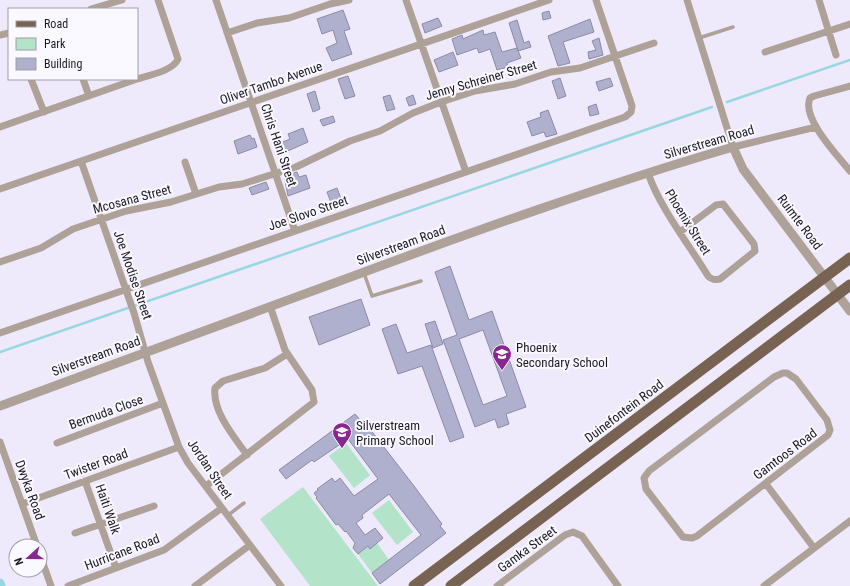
<svg xmlns="http://www.w3.org/2000/svg" width="850" height="586" viewBox="0 0 850 586" font-family="'Roboto Condensed',sans-serif">
  <style>
    .green { fill: #b3e3c8 }
    .lines { fill: none; stroke-linecap: round; stroke-linejoin: round }
    .stream { stroke: #95d7e3; stroke-width: 2.5 }
    .canal { stroke: #95d7e3; stroke-width: 9 }
    .building { fill: #afb0ce; stroke: #8b8ba8; fill-rule: evenodd }
    .service { stroke: #ada198; stroke-width: 3.5 }
    .minor { stroke: #ada198; stroke-width: 7 }
    .tertiary { stroke: #ada198; stroke-width: 9 }
    .primary { stroke: #786353; stroke-width: 11 }
    .labels { text-anchor: middle; dominant-baseline: central; stroke-width: 4; stroke-linejoin: round; paint-order: stroke }
    .street-label { font-size: 13px; fill: #1d1924; stroke: #faf9ff }
    .poi-label { font-size: 13px; fill: #1d1924; stroke: #faf9ff; text-anchor: start }
  </style>
  <rect width="100%" height="100%" fill="#efe9fc"/>
  <!-- green -->
  <path class="green" d="M346,443L370,475L354,488L329,456Z
    M303,487L378,586H310L260,519Z
    M389,500L413,532L397,545L372,513Z
    M377,543L389,560L372,573L358,554L368,546L370,549Z"/>
  <g class="lines">
    <!-- stream -->
    <path class="stream" d="M727,102L850,60
      M0,352L712,107"/>
    <!-- canal -->
    <path class="canal" d="M0,583L1,586"/>
  </g>
  <!-- building -->
  <path class="building" d="M343,10L350,29L344,31L352,54L332,61L326,48L337,43L333,30L322,34L317,19Z
    M549,11L551,18L543,20L542,13Z
    M438,18L442,26L425,33L422,24Z
    M590,19L594,32L563,42L570,63L558,66L548,36Z
    M517,20L524,43L529,41L531,47L518,51L509,23Z
    M483,30L484,35L495,32L502,52L517,48L521,58L507,63L508,67L497,70L490,49L479,53L477,48L457,55L452,39L462,35L463,39Z
    M599,38L603,55L589,59L588,52L596,50L592,41Z
    M453,52L458,65L439,72L434,60Z
    M348,76L355,96L345,99L338,79Z
    M560,78L566,96L558,99L552,81Z
    M610,78L613,86L599,91L596,82Z
    M315,91L320,109L313,112L307,94Z
    M390,95L395,109L387,111L383,97Z
    M413,95L416,104L409,106L406,98Z
    M596,104L599,114L590,116L588,107Z
    M548,110L557,134L546,137L544,132L532,136L527,122L541,117L540,113Z
    M333,116L335,122L323,126L320,120Z
    M303,128L308,142L281,154L278,144L290,139L288,134Z
    M250,135L252,139L254,138L257,147L238,154L234,141Z
    M297,172L299,177L306,175L310,188L288,196L284,176Z
    M266,182L269,189L252,195L249,188Z
    M337,188L343,204L333,208L327,192Z
    M450,266L469,320L492,311L526,407L506,414L509,424L498,428L495,419L475,427L443,340L457,335L435,272ZM483,330L507,396L483,405L459,339Z
    M361,299L370,325L319,345L309,317Z
    M435,321L443,344L433,348L425,324Z
    M396,324L407,353L431,345L464,437L450,442L422,366L398,374L382,329Z
    M355,414L361,421L363,420L414,486L442,524L440,526L446,533L380,584L372,573L421,535L389,494L362,515L363,518L356,523L365,535L375,528L383,538L370,549L368,546L358,554L353,548L355,543L346,531L345,532L338,524L336,525L316,498L317,497L314,493L318,490L317,489L332,478L335,482L340,478L354,496L378,479L348,439L314,462L312,460L286,479L279,470Z"/>
  <g class="lines">
    <!-- service -->
    <path class="service" d="M699,38L733,27
      M364,273L372,296L421,281
      M227,516L244,503"/>
    <!-- minor -->
    <path class="minor" d="M216,0L295,231
      M406,0L466,172
      M687,0L733,147L816,127
      M819,0L836,55
      M91,9L122,0
      M227,33L257,23L289,18L330,4L349,0
      M0,35L9,33
      M765,52L850,24
      M31,79L44,112
      M83,79L89,96
      M137,79C149,75 173,71 178,59L158,0
      M850,86L814,96L810,98C801,118 838,156 850,171
      M0,127L137,79
      M81,161L134,313L148,362L179,447L188,463L281,586
      M185,162L196,194
      M648,173C660,208 688,243 708,276C712,280 715,280 720,279L755,251L754,244L723,204L716,205L680,232
      M0,189L549,0
      M0,262L41,248L73,229L126,211L171,202L219,187L242,184L296,167L350,141L380,131L413,113L441,102L475,91L515,84L551,72L580,68L654,43
      M0,333L625,117L631,112L632,106L596,0
      M783,373H787L796,379L827,420L830,430L828,435L697,536L692,538L683,537L646,489L644,478L649,471L774,377Z
      M0,442L37,546
      M57,443L163,403
      M247,455C234,437 212,411 215,388L223,381L265,368L287,354
      M85,481L116,568
      M766,484L814,548
      M206,486L314,402L312,390L285,350L270,306
      M22,504L179,447
      M75,533L154,506
      M40,555L51,586
      M68,586L164,550L222,508
      M195,586L250,545
      M497,586L565,535L573,532L582,536L618,586
      M764,586L850,521"/>
    <!-- tertiary -->
    <path class="tertiary" d="M0,406C116,363 232,320 348,278C475,231 603,185 733,147L743,169L850,311"/>
    <!-- primary -->
    <path class="primary" d="M414,586L850,258
      M451,586L850,285"/>
  </g>
  <!-- icons -->
  <defs>
    <g id="school-pin" transform="scale(1)"><path d="M0 17L-7.5 6A9.5 9.5 0 1 1 7.5 6Z" fill="#882790" stroke="#faf9ff"/><path d="M0-5L7-2L0 1L-7-2ZM-4 1L0 2.5L4 1V4Q0 6-4 4Z" fill="#fff"/></g>
  </defs>
  <g fill-rule="evenodd">
    <use href="#school-pin" x="502" y="354"/>
    <use href="#school-pin" x="342" y="432"/>
  </g>
  <g class="labels">
    <!-- street labels -->
    <g class="street-label">
      <text transform="translate(481 80) rotate(-16)">Jenny Schreiner Street</text>
      <text transform="translate(271 83) rotate(-19)">Oliver Tambo Avenue</text>
      <text transform="translate(709 142) rotate(-16)">Silverstream Road</text>
      <text transform="translate(279 145) rotate(71)">Chris Hani Street</text>
      <text transform="translate(132 199) rotate(-15)">Mcosana Street</text>
      <text transform="translate(308 213) rotate(-19)">Joe Slovo Street</text>
      <text transform="translate(688 222) rotate(58)">Phoenix Street</text>
      <text transform="translate(800 222) rotate(53)">Ruimte Road</text>
      <text transform="translate(401 245) rotate(-20)">Silverstream Road</text>
      <text transform="translate(133 275) rotate(71)">Joe Modise Street</text>
      <text transform="translate(96 356) rotate(-20)">Silverstream Road</text>
      <text transform="translate(624 411) rotate(-37)">Duinefontein Road</text>
      <text transform="translate(106 412) rotate(-20)">Bermuda Close</text>
      <text transform="translate(785 454) rotate(-37)">Gamtoos Road</text>
      <text transform="translate(96 464) rotate(-20)">Twister Road</text>
      <text transform="translate(210 469) rotate(56)">Jordan Street</text>
      <text transform="translate(30 490) rotate(70)">Dwyka Road</text>
      <text transform="translate(108 509) rotate(71)">Haiti Walk</text>
      <text transform="translate(527 549) rotate(-36)">Gamka Street</text>
      <text transform="translate(122 552) rotate(-21)">Hurricane Road</text>
    </g>
    <!-- poi labels -->
    <g class="poi-label">
      <text x="516" y="347">Phoenix<tspan x="516" dy="15">Secondary School</tspan></text>
      <text x="356" y="425">Silverstream<tspan x="356" dy="15">Primary School</tspan></text>
    </g>
  </g>
  <!-- legend -->
  <rect x="8" y="8" width="130" height="72" fill="#faf9ff" stroke="#a29fa7"/>
  <rect x="16" y="21" width="20" height="6" fill="#786353" stroke="#a29fa7"/>
  <text x="44" y="28" font-size="12" fill="#1d1924">Road</text>
  <rect x="16" y="38" width="20" height="12" fill="#b3e3c8" stroke="#a29fa7"/>
  <text x="44" y="48" font-size="12" fill="#1d1924">Park</text>
  <rect x="16" y="58" width="20" height="12" fill="#afb0ce" stroke="#a29fa7"/>
  <text x="44" y="68" font-size="12" fill="#1d1924">Building</text>
  <!-- north arrow -->
  <g transform="translate(28 558) rotate(249)"><circle r="19" fill="#faf9ff" stroke="#a29fa7"/>
  <path d="M0-3L7 15L0 10L-7 15Z" fill="#882790"/>
  <text y="-6" font-size="11" font-weight="bold" text-anchor="middle" fill="#1d1924">N</text>
  </g>
</svg>
